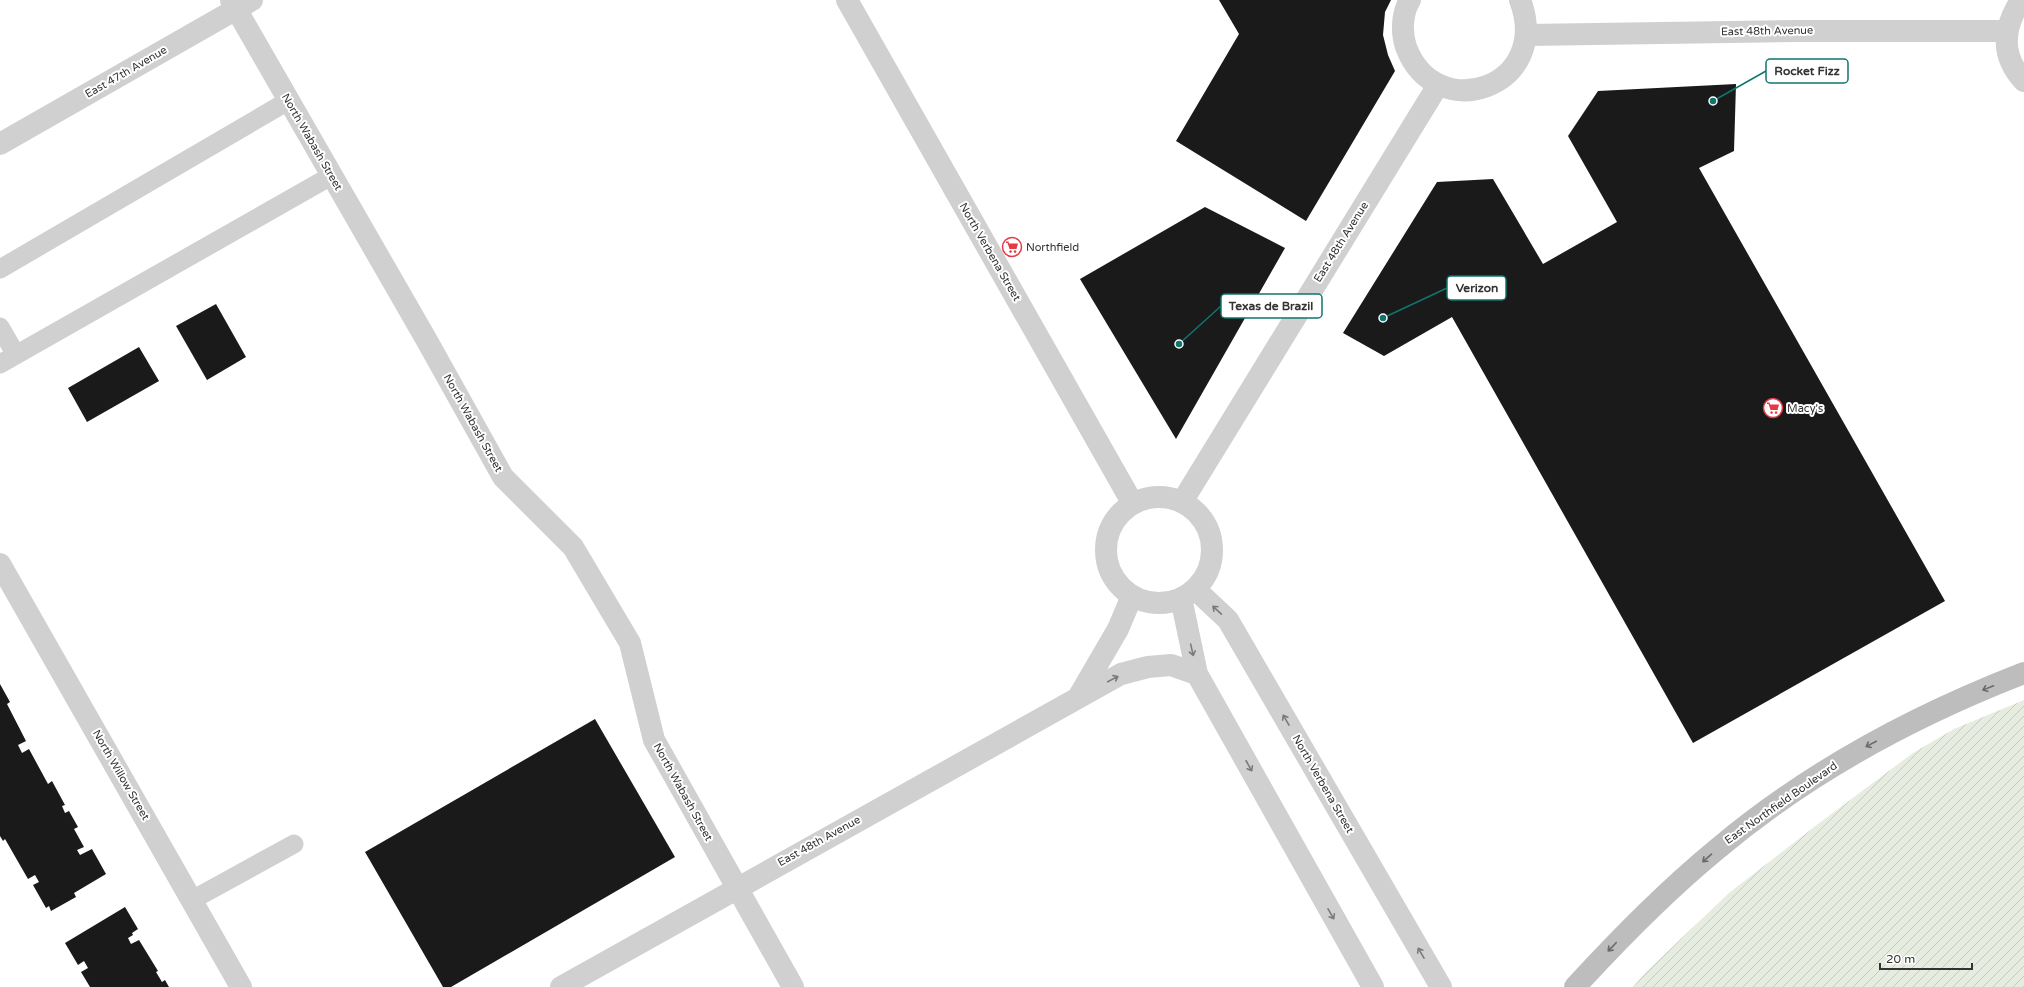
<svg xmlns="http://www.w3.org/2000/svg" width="2024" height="987" viewBox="0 0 2024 987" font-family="'Varela Round',sans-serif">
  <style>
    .garden { fill: url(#garden-furrows) }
    .building { fill: #1a1a1a }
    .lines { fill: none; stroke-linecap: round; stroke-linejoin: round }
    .service { stroke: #d0d0d0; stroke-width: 19 }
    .minor { stroke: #d0d0d0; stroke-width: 22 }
    .tertiary { stroke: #d0d0d0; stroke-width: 22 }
    .secondary { stroke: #bdbdbd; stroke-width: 22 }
    .oneway { stroke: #7a7a7a }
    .oneway2 { stroke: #6a6a6a }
    .labels { text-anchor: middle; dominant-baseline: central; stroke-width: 4; stroke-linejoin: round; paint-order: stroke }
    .street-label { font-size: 11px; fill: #333; stroke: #fff }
    .poi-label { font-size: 11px; fill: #333; stroke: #fff; text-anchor: start }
    .leader { fill: none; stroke: #0f766e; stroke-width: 1.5 }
    .callout-dot { fill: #0f766e; stroke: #fff; stroke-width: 1.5 }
    .callout { fill: #fff; stroke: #0f766e; stroke-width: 1.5 }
    .callout-label { font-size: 12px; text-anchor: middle; font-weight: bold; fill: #333 }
  </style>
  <defs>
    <pattern id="garden-furrows" width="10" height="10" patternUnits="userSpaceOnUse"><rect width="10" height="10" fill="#e6ecdf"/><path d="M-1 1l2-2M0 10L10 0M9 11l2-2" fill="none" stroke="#c6cbc0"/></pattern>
  </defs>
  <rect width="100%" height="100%" fill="#fff"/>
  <!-- garden -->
  <path class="garden" d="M2024,700V987H1633L1645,973L1729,893L1822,821L1913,753L1954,729Z"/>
  <!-- building -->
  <path class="building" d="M1219,0H1391L1385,12L1383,35L1388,55L1395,71L1306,221L1176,141L1239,34Z
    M1736,84L1734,151L1699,168L1945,601L1693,743L1452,317L1384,356L1343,333L1437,182L1493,179L1543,264L1617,222L1568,136L1598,91Z
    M1205,207L1285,248L1176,439L1080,279Z
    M216,304L246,357L207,380L176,326Z
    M139,347L159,381L87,422L68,388Z
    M0,684L10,702L7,704L26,741L18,745L22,753L29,749L48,784L52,781L65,805L62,806L65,813L69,811L78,827L74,829L84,847L77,850L80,855L92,849L106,874L74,893L76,897L51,911L49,906L46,908L33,885L39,882L35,875L28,879L5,839L3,841L0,836Z
    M595,719L675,857L451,987H443L365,852Z
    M125,907L138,929L132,933L133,935L128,938L131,944L139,940L158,971L156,972L162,982L165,980L169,987H90L81,972L88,968L84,961L78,965L65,943Z"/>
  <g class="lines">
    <!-- service -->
    <path class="service" d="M0,269L288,101
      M0,327L16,355
      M0,364L331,176
      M192,900L294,844"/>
    <!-- minor -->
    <path class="minor" d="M231,0L426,339L503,477L573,547L630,643L654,740L793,987
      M1410,0C1402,13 1401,32 1406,47C1436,127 1553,87 1520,0
      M1527,35L1795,31H2007
      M0,144L252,0
      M1182,502L1438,85
      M1079,696L1118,629L1132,596
      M561,987L1121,674L1148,667L1171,665L1197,674"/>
    <!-- tertiary -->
    <path class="tertiary" d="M847,0L1133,504
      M2021,0C2003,28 2000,55 2024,81
      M1106 550a53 53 0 1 1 106 0a53 53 0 1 1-106 0Z
      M0,564L241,987
      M1195,589L1228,620L1441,987
      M1181,598L1197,674L1373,987"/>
    <!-- secondary -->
    <path class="secondary" d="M1575,987C1619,939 1665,892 1716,850C1807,773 1913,716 2024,673"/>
  </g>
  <!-- one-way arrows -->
  <defs><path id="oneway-shaft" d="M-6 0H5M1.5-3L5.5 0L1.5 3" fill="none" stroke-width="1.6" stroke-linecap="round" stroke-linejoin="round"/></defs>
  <g class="oneway">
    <use href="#oneway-shaft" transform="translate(1217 610) rotate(-137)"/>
    <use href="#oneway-shaft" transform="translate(1192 650) rotate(77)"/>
    <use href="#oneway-shaft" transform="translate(1113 679) rotate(-28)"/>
    <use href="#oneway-shaft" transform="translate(1286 720) rotate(-120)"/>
    <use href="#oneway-shaft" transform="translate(1249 766) rotate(61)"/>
    <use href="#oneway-shaft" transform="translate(1331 914) rotate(60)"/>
    <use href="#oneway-shaft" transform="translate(1421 953) rotate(-120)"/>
  </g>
  <g class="oneway2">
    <use href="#oneway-shaft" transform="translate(1988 688) rotate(158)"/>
    <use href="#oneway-shaft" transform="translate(1871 744) rotate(152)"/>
    <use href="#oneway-shaft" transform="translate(1707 858) rotate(139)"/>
    <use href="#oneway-shaft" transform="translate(1612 947) rotate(134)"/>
  </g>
  <!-- icons -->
  <defs>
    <g id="supermarket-ring" transform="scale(1)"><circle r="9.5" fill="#fff" stroke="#e63946" stroke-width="1.5"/><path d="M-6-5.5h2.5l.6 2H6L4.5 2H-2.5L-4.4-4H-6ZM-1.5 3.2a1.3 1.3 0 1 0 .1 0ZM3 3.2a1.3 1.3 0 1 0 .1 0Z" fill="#e63946"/></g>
  </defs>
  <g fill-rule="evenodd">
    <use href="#supermarket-ring" x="1012" y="247"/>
    <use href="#supermarket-ring" x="1773" y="408"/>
  </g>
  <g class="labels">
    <!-- street labels -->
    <g class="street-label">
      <text transform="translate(1767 31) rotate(-1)">East 48th Avenue</text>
      <text transform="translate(126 72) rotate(-30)">East 47th Avenue</text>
      <text transform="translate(312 142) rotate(60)">North Wabash Street</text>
      <text transform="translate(1341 242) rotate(-58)">East 48th Avenue</text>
      <text transform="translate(990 252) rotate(60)">North Verbena Street</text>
      <text transform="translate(473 423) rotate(61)">North Wabash Street</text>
      <text transform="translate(121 775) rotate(60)">North Willow Street</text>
      <text transform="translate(1323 784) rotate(60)">North Verbena Street</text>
      <text transform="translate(683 792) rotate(61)">North Wabash Street</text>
      <text transform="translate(1781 803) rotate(-35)">East Northfield Boulevard</text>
      <text transform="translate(819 841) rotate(-29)">East 48th Avenue</text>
    </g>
    <!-- poi labels -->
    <g class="poi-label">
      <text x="1026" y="247">Northfield</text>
      <text x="1787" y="408">Macy's</text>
    </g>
  </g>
  <!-- callouts -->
  <path class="leader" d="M1713 101L1766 71M1383 318L1447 288M1179 344L1221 306"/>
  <g class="callout-dot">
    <circle cx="1713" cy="101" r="4"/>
    <circle cx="1383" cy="318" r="4"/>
    <circle cx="1179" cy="344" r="4"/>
  </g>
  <g class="callout">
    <rect x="1766" y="59" width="82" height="24" rx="4"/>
    <rect x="1447" y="276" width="59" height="24" rx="4"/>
    <rect x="1221" y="294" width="101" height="24" rx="4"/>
  </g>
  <g class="callout-label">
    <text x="1807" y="75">Rocket Fizz</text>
    <text x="1477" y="292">Verizon</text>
    <text x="1271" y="310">Texas de Brazil</text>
  </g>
  <!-- scale -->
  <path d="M1880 963v6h92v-6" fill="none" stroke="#333333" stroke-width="2"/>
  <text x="1886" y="963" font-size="12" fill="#333333" stroke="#ffffff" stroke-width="3" paint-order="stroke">20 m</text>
</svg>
